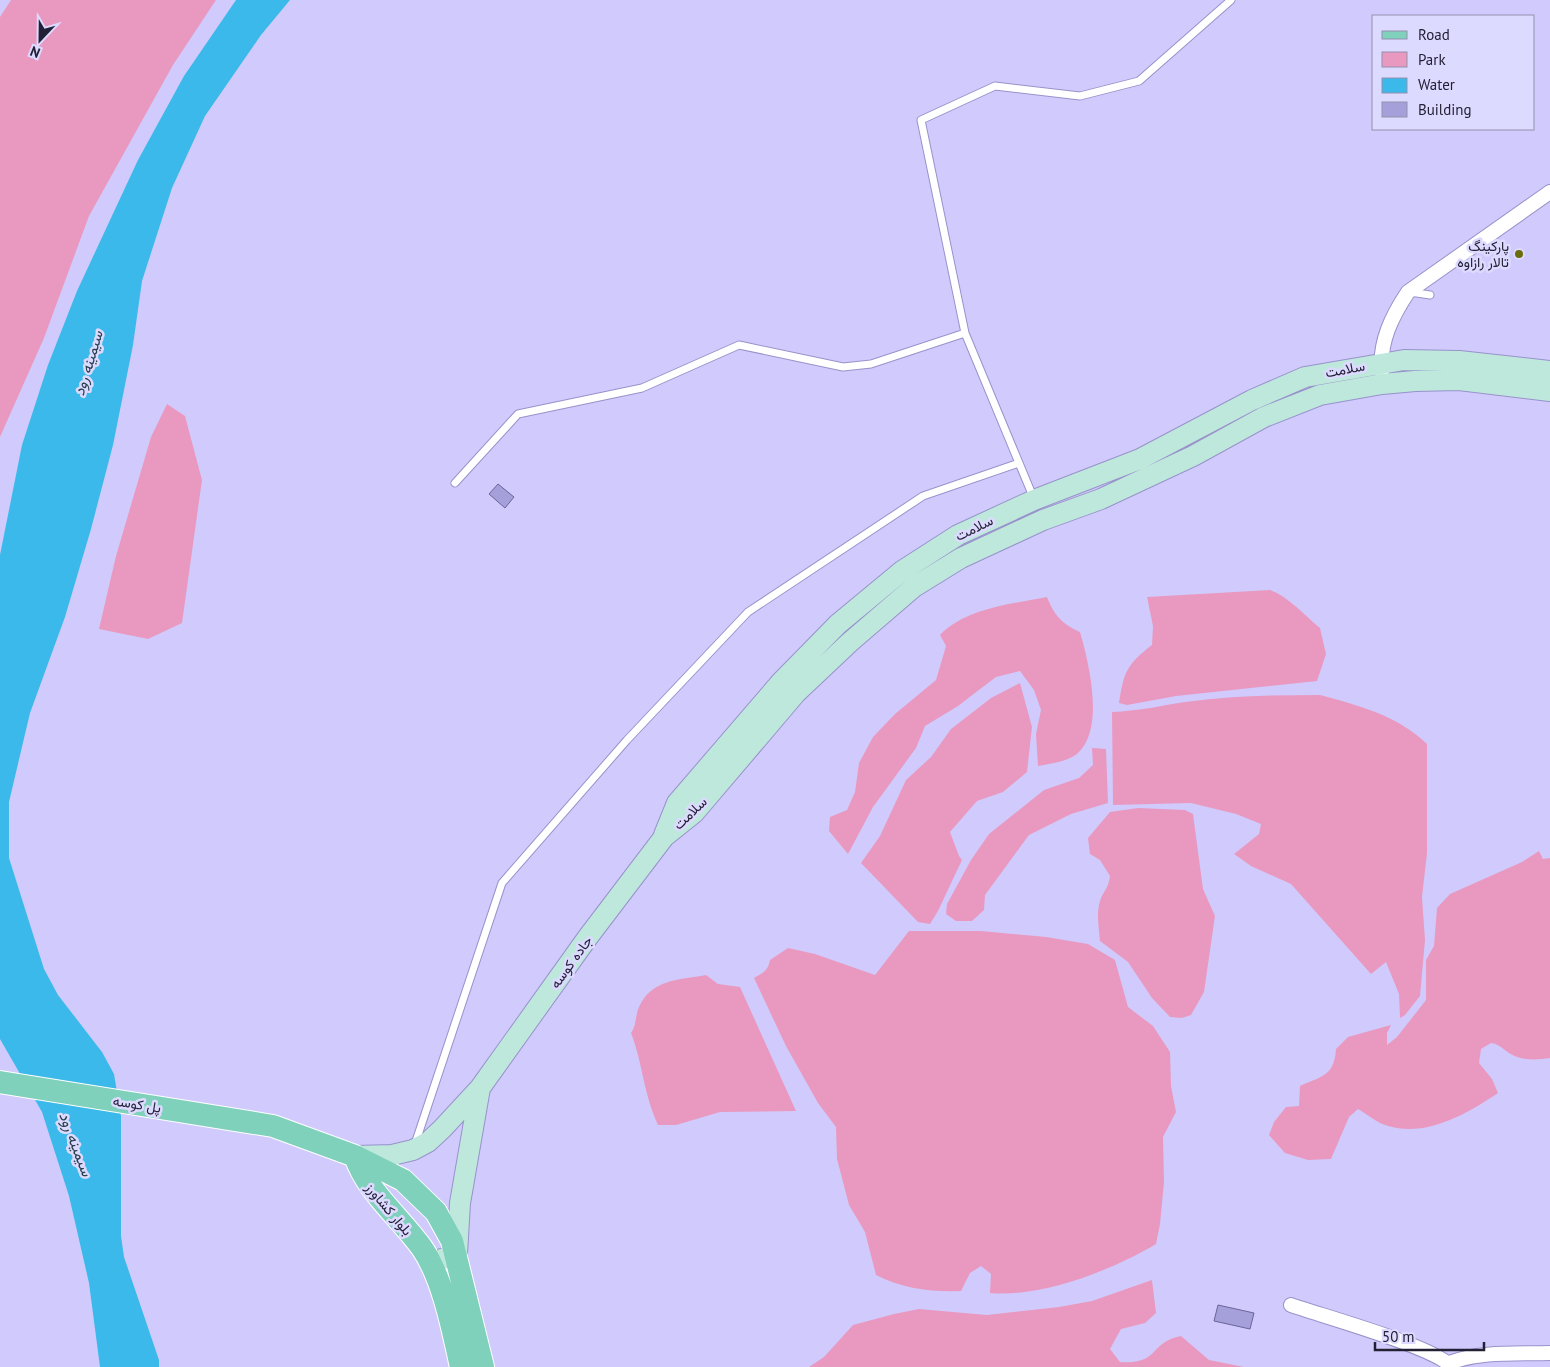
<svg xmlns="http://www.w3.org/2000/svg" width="1550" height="1367" viewBox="0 0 1550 1367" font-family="'PT Sans',Vazirmatn,sans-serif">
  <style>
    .green { fill: #e999c0 }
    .water { fill: #3bb9ea }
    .building { fill: #a6a0da; stroke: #6b649a }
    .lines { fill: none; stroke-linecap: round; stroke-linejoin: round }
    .lane-casing { stroke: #9892cb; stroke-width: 9 }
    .street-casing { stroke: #9892cb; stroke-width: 16 }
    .secondary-casing { stroke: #9892cb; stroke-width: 22 }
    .primary-casing { stroke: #fff; stroke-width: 24 }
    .lane { stroke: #fff; stroke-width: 7 }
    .street { stroke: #fff; stroke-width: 14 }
    .secondary { stroke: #bfe8dd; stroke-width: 20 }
    .primary { stroke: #80d1bb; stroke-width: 22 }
    .poi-dot { fill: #6d6c0c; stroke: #dddaff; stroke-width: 2 }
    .labels { text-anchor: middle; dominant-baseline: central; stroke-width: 5; stroke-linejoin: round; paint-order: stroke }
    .poi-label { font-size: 14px; fill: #232036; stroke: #dddaff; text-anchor: end }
    .street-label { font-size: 14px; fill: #232036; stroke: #dddaff }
    .water-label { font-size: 15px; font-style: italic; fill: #27414d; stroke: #dddaff }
  </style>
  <rect width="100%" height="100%" fill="#d0cbfc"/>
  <!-- green -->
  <path class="green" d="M11,0H216L173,65L89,216L44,338L0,437V17Z
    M167,404L185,416L202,480L182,623L148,639L99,629L116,556L151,437Z
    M1270,590C1289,597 1304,615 1320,628L1326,654L1317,681L1176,696L1127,705L1119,703C1124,672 1126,665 1152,645L1153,626L1147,597Z
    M1047,597C1054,615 1062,624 1080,632C1089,663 1105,728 1078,753C1070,761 1049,764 1038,766L1036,734L1041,710L1034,690L1020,671L996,677L958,706L925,726L916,748L873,807L848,854L829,831L830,817L847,810L855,792L859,763L873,737L895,714L936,680L946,646L940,635C966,608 1012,604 1047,597Z
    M1020,683L1032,727L1027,772L1003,792L977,801L950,832L959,856L962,860L938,911L930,924L918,922L861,863L880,836L906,780L931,757L951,729L991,698Z
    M1320,695C1360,706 1397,715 1427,744V853L1422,897L1425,940L1420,996L1405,1015L1400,1018L1399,994L1386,962L1371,974L1291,884L1251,866L1234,854L1259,834L1261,824L1236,814L1191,803L1113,805L1112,712C1137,711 1160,706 1185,702C1229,696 1275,695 1320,695Z
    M1092,748L1106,749L1108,803L1071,814L1029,835L985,895L984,910L972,921H956L946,914L947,904L971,860L989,834L1044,790L1079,778L1093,765Z
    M1138,808L1185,810L1193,814L1203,889L1215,916L1204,992L1191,1015L1182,1018L1170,1017L1152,998L1128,962L1100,941C1099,928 1096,914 1100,901C1103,891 1108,890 1110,876L1100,860L1090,854L1088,838L1110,812Z
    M1539,851L1543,859L1550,858V1058C1537,1060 1521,1061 1509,1053C1503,1049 1499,1044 1491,1043L1481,1049L1479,1063L1492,1079L1498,1093C1467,1114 1424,1139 1385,1125C1376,1122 1367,1114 1358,1109L1349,1117L1331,1159L1308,1160L1285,1153L1269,1135L1274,1122L1286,1107L1299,1106L1300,1086C1321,1076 1334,1077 1336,1049L1348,1037L1391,1025L1387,1033V1045L1397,1037L1426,1000V960L1434,946L1437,908L1450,894L1522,862Z
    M909,931H981L1046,937L1088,944L1115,960L1128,1007L1153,1026L1170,1052L1171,1086L1176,1112L1163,1137L1164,1182L1160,1224L1156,1244C1112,1270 1042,1298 990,1293L991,1274L981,1266L970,1273L961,1291C931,1292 903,1289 876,1275L865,1232L849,1205L837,1159L836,1127L818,1103L786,1046L754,978C763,973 768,971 770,960L788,948L815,954L875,975Z
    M706,975L718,984L740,987L796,1111L720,1112L676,1125H658C643,1092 643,1064 631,1033C637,1024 635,1016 639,1007C652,979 678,980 706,975Z
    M1152,1280L1156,1313L1145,1323L1121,1329L1110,1349L1120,1362C1160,1365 1149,1342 1181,1336L1209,1360L1244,1367H809L824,1357L853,1325L894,1314L919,1309L987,1315L1059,1307L1092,1301Z"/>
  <!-- water -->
  <path class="water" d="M236,0H290L261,35L205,116L172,188L142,281L133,345L113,445L91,529L65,617L30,713L9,802V858L44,969L58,995L102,1052L114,1074L121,1116V1236L124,1257L159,1360V1367H100L89,1283L69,1196L42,1112L0,1039V555L22,445L48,365L77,291L138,160L184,76Z"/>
  <!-- building -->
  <path class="building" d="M498,484L514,497L505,508L489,494Z
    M1218,1305L1254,1313L1250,1329L1214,1321Z"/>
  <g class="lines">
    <!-- lane casing -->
    <g class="lane-casing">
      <path id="lane" d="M1410,292L1430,295
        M455,483L518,414L642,388L739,345L843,367L871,364L965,333
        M1034,499L965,333L921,120L995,86L1080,96L1139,81L1231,0
        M415,1144L502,883L627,740L748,612L923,496L1019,463"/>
    </g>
    <!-- street casing -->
    <g class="street-casing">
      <path id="street" d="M1382,371C1379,342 1392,316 1408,292L1550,192
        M1291,1305C1319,1315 1439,1348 1451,1367
        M1449,1363C1481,1351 1516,1354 1550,1353"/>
    </g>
    <!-- secondary casing -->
    <g class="secondary-casing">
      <path id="secondary" d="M664,835L677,803L781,682L838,624L902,571L958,535L1034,500L1140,459L1252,400L1305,377L1404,360L1459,361L1550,371
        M355,1156L392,1155L413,1150L428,1142L442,1129L480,1088L588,937L664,837L694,813L796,693L850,642L914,587L961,558L1043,520L1101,499L1193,456L1264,417L1320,395L1382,384L1415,381L1459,380L1550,391
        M430,1263L457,1254L460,1203L480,1088"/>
    </g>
    <!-- primary casing -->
    <g class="primary-casing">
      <path id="primary" d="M0,1082L273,1126L355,1156L403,1180L436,1212L452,1241L483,1367
        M355,1156C367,1192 400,1217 422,1248C443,1278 453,1331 461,1367"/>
    </g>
    <!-- lane -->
    <use href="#lane" class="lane"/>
    <!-- street -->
    <use href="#street" class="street"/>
    <!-- secondary -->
    <use href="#secondary" class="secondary"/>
    <!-- primary -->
    <use href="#primary" class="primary"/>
  </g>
  <!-- markers -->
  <circle class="poi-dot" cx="1519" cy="254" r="5"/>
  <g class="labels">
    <!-- poi labels -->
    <g class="poi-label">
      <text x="1509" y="246">پارکینگ<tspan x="1509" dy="16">تالار رازاوه</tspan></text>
    </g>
    <!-- street labels -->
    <g class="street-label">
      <text transform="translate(1345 369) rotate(-10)">سلامت</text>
      <text transform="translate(974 528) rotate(-26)">سلامت</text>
      <text transform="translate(690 813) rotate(-44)">سلامت</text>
      <text transform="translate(571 962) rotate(-54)">جاده کوسه</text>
      <text transform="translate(137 1104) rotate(9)">پل کوسه</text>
      <text transform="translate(389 1209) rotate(50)">بلوار کشاورز</text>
    </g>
    <!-- water labels -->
    <g class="water-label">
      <text transform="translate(88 363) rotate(-73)">سیمینه رود</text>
      <text transform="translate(76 1144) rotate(69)">سیمینه رود</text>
    </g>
  </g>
  <!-- legend -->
  <rect x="1372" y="15" width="162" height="115" fill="#dddaff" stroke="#9390af"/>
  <rect x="1382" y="31" width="25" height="8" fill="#80d1bb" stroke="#9390af"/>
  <text x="1418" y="40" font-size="15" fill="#232036">Road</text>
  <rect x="1382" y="52" width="25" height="15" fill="#e999c0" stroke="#9390af"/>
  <text x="1418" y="65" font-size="15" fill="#232036">Park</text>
  <rect x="1382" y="78" width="25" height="15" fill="#3bb9ea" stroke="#9390af"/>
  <text x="1418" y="90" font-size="15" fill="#232036">Water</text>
  <rect x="1382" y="102" width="25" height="15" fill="#a6a0da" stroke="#9390af"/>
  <text x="1418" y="115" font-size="15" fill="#232036">Building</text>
  <!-- north arrow -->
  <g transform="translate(40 40) rotate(202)" stroke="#dddaff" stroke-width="4" paint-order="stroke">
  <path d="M0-4L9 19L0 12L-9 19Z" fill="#232036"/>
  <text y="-8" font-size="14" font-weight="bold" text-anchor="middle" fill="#232036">N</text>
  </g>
  <!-- scale -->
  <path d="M1375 1342v8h109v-8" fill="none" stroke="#232036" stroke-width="2.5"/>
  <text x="1382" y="1342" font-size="15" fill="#232036" stroke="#dddaff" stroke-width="4" paint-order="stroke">50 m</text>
</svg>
